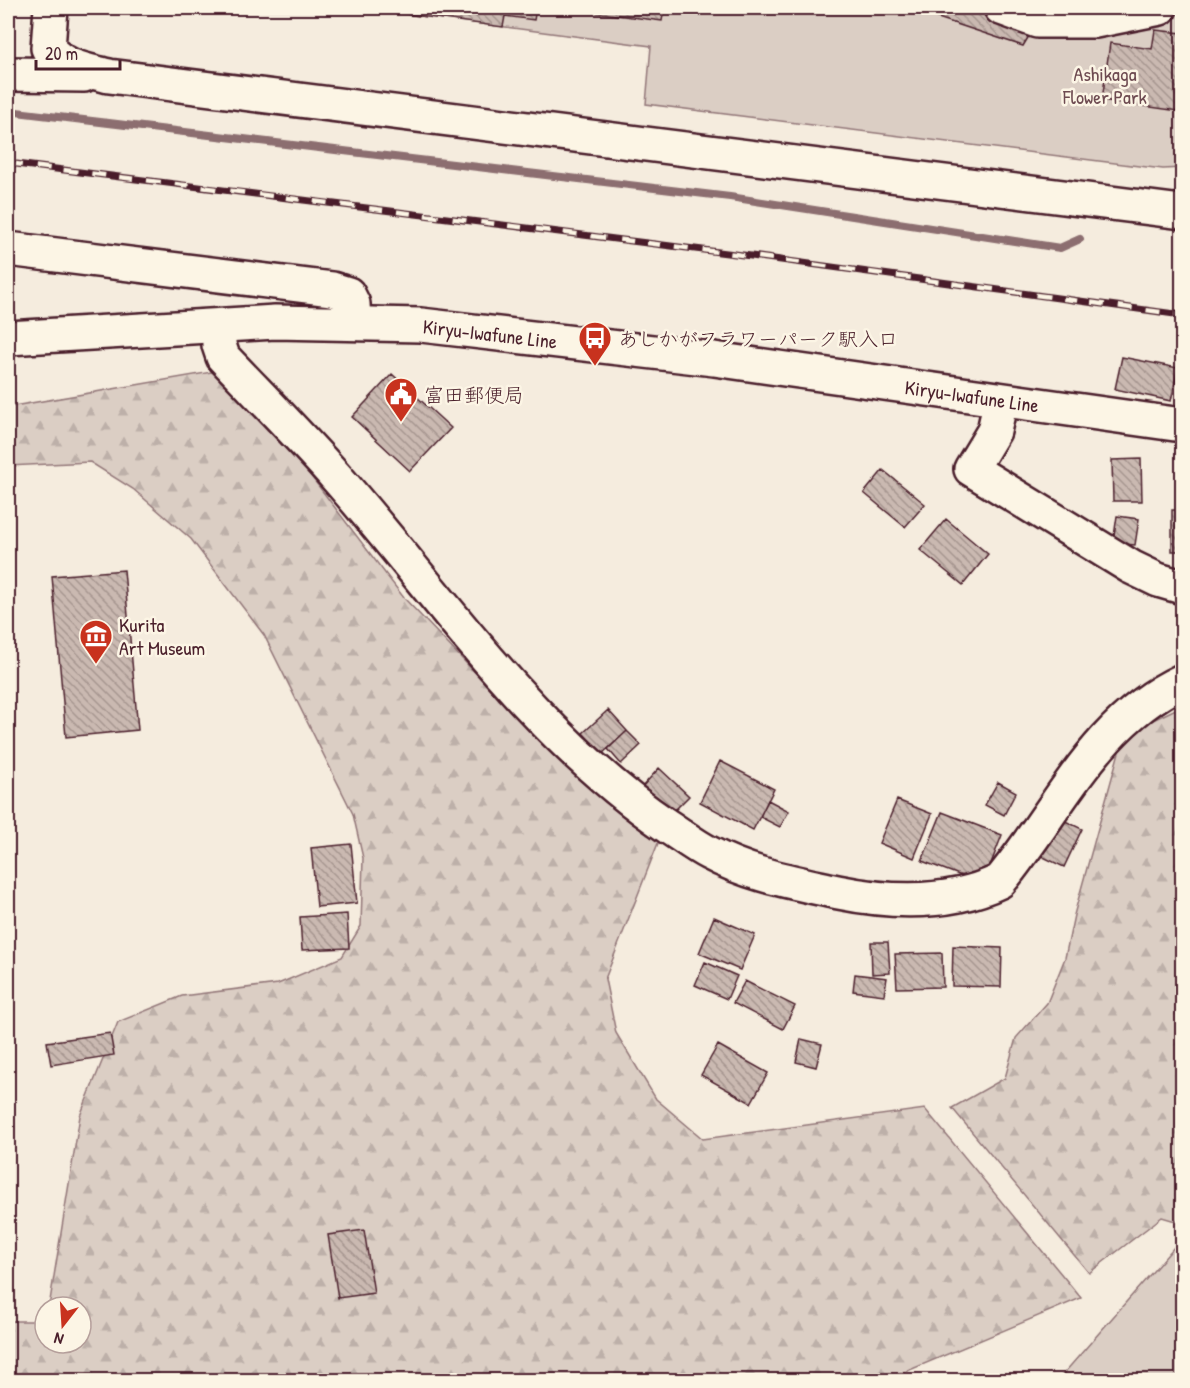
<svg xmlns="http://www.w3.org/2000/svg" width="1190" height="1388" viewBox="0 0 1190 1388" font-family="'Patrick Hand','Klee One',sans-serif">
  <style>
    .green { fill: #dbcec4; stroke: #927678; stroke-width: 1.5 }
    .forest { fill: url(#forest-firs); stroke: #927678; stroke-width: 1.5 }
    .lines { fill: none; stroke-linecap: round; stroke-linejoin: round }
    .stream { stroke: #8c6e70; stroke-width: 8 }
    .building { fill: url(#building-back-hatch); stroke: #4a1f2b; stroke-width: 1.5 }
    .minor-casing { stroke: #4a1f2b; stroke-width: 38 }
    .major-casing { stroke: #4a1f2b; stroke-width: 38 }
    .minor { stroke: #fcf5e5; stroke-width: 33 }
    .major { stroke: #fcf5e5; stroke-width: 33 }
    .rail-casing { stroke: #4a1f2b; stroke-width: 7 }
    .rail { stroke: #fcf5e5; stroke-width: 4.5; stroke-dasharray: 14; stroke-linecap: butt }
    .labels { text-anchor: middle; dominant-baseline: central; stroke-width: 5; stroke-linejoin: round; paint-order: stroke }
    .park-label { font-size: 20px; fill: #6e4b51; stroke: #fcf5e5 }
    .street-label { font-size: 20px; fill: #4a1f2b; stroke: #fcf5e5 }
    .poi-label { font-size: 20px; fill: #4a1f2b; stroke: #fcf5e5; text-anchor: start }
  </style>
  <defs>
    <pattern id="forest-firs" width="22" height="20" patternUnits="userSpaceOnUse" patternTransform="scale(1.5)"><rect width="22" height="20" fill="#dbcec4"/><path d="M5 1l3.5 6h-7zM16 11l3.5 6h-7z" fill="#bdb0a9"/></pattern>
    <pattern id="building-back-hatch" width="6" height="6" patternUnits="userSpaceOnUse" patternTransform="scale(1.5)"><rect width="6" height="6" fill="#cab9b1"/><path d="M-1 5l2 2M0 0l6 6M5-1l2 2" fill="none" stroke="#a69690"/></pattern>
  </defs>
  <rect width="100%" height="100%" fill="#f5ecde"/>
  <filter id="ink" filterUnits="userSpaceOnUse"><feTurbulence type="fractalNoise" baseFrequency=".0167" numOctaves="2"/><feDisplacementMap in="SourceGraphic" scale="12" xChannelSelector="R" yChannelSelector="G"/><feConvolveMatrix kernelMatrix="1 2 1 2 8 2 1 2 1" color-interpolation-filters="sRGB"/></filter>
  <g filter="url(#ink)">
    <!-- green -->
    <path class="green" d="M359,8H1182V168L1163,169L646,104L651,46Z
      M1182,1238V1380H1058Z"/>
    <!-- forest -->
    <path class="forest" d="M229,369L404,598L528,728L596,789L660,838L605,979L616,1033L656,1099L703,1139L925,1109L1081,1298L886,1380H8V1321H45V1343H81V1307H49L80,1116L118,1022L182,996L278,984L342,957L361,926L363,858L353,814L264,635L191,539L133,489L90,462L8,466V407Z
      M1182,706V1223L1162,1217L1089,1273L952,1108L1005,1078L1016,1038L1047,1003L1065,958L1074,915L1124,734Z"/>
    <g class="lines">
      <!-- stream -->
      <path class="stream" d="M8,111L730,197L1060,248L1080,239"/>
    </g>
    <!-- building -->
    <path class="building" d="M359,8H536L534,20L505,16L503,27Z
      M562,8H664L662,21Z
      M908,8H1018L1032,31L1023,46Z
      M1155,30L1182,33V82L1178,111L1102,100L1110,43L1152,49Z
      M1122,357L1178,368L1171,401L1115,389Z
      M392,374L451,428L410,471L352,417Z
      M1141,459L1142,501H1113L1112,460Z
      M883,470L925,504L905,527L864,493Z
      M1172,510H1182V551H1172Z
      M1117,516L1139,519L1135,545L1113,543Z
      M946,519L988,554L963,585L920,550Z
      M124,570L138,730L66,737L52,576Z
      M608,710L627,731L602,754L583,733Z
      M627,731L641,745L621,764L608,749Z
      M720,761L774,789L753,830L700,802Z
      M659,768L689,796L671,814L642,787Z
      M998,782L1016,792L1004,815L985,805Z
      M768,800L789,811L780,827L760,817Z
      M897,800L932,814L914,858L879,843Z
      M942,812L1002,835L983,884L922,861Z
      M1059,818L1082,829L1064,867L1041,856Z
      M351,844L357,903L317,907L311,848Z
      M347,914L349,948L302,950L300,917Z
      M714,917L755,935L740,970L699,953Z
      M871,942H888L890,973L872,974Z
      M953,946L1002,948L1001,987L952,986Z
      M942,953L943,987L897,988L895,954Z
      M705,962L737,976L727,999L695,985Z
      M855,974L887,978L884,995L853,991Z
      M745,981L795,1006L783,1029L733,1003Z
      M110,1033L114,1055L51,1065L47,1042Z
      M801,1039L822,1044L816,1067L796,1062Z
      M718,1045L768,1073L751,1103L701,1075Z
      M364,1230L374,1293L338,1298L328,1235Z"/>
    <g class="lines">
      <!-- minor casing -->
      <g class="minor-casing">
        <path id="minor" d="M51,8L48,48C63,68 86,70 109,76L1182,212
          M1001,8L1037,21H1095L1160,8
          M8,74L84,75
          M8,249L332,289L348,294L353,304L354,323
          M219,326V345L223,357C261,397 300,436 337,478C441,597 534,736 667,826C681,835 695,846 709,853C750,875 793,882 838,892C892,903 950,905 1000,881C1058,811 1096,721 1182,681
          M1001,400L994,431L971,469L1131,567L1158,580L1182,587"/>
      </g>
      <!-- major casing -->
      <g class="major-casing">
        <g id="major">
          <path id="s1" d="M8,338L275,322L421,325L714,359L1182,425"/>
        </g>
      </g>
      <!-- minor -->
      <use href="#minor" class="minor"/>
      <!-- major -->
      <use href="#major" class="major"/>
      <!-- rail casing -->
      <g class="rail-casing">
        <path id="rail" d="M8,163L759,257L1182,315"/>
      </g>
      <!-- rail -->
      <use href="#rail" class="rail"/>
    </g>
  </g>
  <!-- icons -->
  <defs>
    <g id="bus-pin" transform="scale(1.725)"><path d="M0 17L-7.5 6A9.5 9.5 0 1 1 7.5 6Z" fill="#c8321e" stroke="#fcf5e5"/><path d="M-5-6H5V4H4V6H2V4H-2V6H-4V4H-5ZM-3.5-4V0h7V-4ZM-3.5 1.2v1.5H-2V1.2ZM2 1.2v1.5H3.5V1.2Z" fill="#fff"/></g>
    <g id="civic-pin" transform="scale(1.725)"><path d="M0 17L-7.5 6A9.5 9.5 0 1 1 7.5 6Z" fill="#c8321e" stroke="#fcf5e5"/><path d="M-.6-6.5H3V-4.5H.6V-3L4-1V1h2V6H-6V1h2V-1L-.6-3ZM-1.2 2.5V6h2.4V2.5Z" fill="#fff"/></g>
    <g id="museum-pin" transform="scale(1.725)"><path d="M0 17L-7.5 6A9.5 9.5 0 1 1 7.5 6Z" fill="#c8321e" stroke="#fcf5e5"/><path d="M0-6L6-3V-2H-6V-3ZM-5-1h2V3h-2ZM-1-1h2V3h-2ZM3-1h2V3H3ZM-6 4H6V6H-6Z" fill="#fff"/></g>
  </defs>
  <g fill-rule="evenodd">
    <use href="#bus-pin" x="595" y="338"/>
    <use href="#civic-pin" x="401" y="394"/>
    <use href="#museum-pin" x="96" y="636"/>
  </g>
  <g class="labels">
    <!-- park labels -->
    <g class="park-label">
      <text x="1105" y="73">Ashikaga<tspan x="1105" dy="23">Flower Park</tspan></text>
    </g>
    <!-- street labels -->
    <g class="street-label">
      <text stroke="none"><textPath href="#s1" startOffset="483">Kiryu-Iwafune Line</textPath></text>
      <text stroke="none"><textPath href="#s1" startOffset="969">Kiryu-Iwafune Line</textPath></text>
    </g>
    <!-- poi labels -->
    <g class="poi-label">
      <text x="618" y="338">あしかがフラワーパーク駅入口</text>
      <text x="424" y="394">富田郵便局</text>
      <text x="119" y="624">Kurita<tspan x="119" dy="23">Art Museum</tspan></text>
    </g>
  </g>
  <!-- margin -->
  <rect width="1190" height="1388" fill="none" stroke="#fcf5e5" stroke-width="30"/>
  <rect x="15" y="15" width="1160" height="1358" fill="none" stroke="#4a1f2b" stroke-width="2" filter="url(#ink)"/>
  <!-- north arrow -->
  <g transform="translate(63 1325) rotate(197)"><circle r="28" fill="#fcf5e5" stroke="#b59f9b" stroke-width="1.5"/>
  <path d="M0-4.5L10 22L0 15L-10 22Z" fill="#c8321e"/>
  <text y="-9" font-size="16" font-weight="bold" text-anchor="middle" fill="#4a1f2b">N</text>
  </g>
  <!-- scale -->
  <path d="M36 60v9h84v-9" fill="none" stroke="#4a1f2b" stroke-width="3"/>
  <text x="45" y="60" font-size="18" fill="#4a1f2b" stroke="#fcf5e5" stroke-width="4.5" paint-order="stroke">20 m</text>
</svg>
